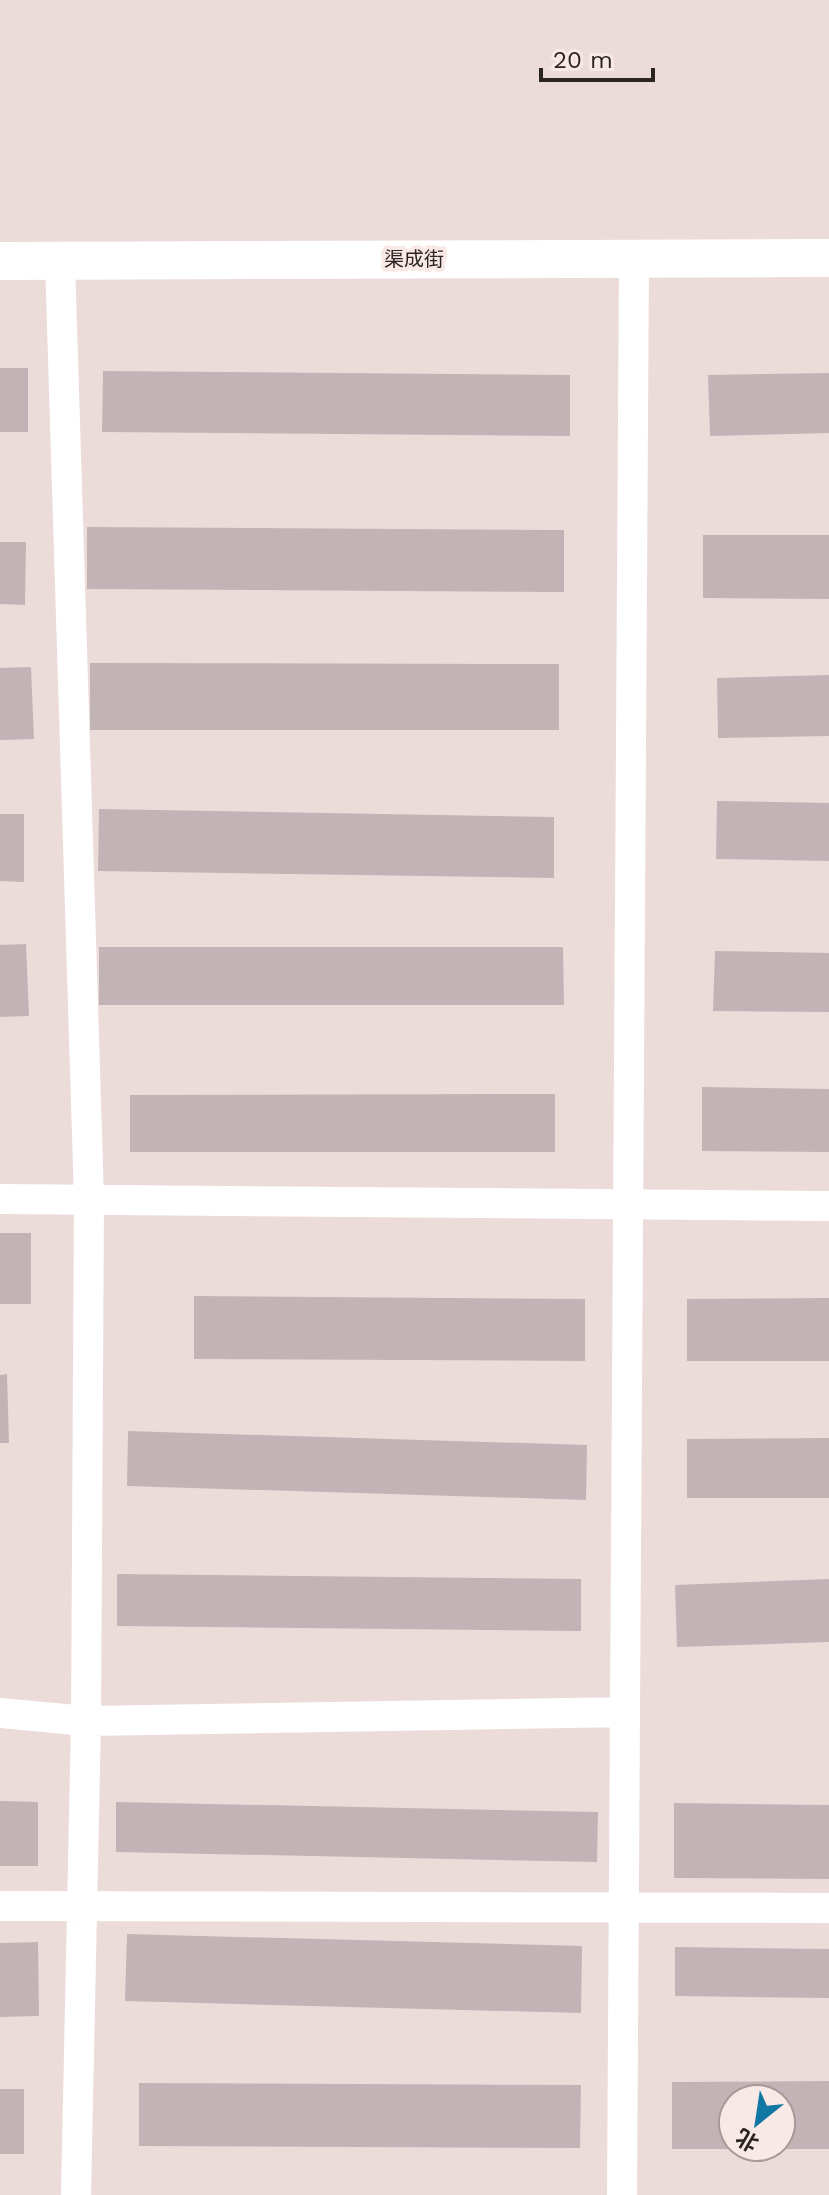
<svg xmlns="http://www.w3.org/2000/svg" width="829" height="2195" viewBox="0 0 829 2195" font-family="'Work Sans','Noto Sans SC',sans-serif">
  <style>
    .building { fill: #c2b3b7 }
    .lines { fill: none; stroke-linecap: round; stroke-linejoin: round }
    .minor { stroke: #fff; stroke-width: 30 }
    .tertiary { stroke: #fff; stroke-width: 38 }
    .labels { text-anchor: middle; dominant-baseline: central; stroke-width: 8; stroke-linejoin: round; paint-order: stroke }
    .street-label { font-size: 20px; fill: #2a2423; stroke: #f9e9e6 }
  </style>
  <rect width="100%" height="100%" fill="#ecdcd9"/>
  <!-- building -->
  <path class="building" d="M0,368H28V432H0Z
    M103,371L570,375V436L102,432Z
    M829,373V433L710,436L708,375Z
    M87,527L564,530V592L87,589Z
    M703,535H829V599L703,598Z
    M0,542H26L25,605L0,604Z
    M90,663L559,664V730H90Z
    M31,667L34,739L0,740V668Z
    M829,675V736L718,738L717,678Z
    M717,801L829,803V861L716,859Z
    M99,809L554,817V878L98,871Z
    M0,814H24V882L0,881Z
    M26,944L29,1016L0,1017V945Z
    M99,947H563L564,1005H99Z
    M715,951L829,953V1012L713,1011Z
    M702,1087L829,1089V1152L702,1151Z
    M555,1094V1152H130V1095Z
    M0,1233H31V1304H0Z
    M194,1296L585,1299V1361L194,1359Z
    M829,1298V1361H687V1299Z
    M7,1374L9,1443H0V1375Z
    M128,1431L587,1445L586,1500L127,1486Z
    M829,1438V1498H687V1439Z
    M117,1574L581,1579V1631L117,1626Z
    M829,1579V1642L677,1647L675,1585Z
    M0,1801L38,1802V1866H0Z
    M116,1802L598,1812L597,1862L116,1852Z
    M674,1803L829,1805V1879L674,1878Z
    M127,1934L582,1946L581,2013L125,2001Z
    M38,1942L39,2016L0,2017V1943Z
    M675,1947L829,1949V1998L675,1996Z
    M829,2081V2149H781V2099H733V2149H672V2082Z
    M139,2083L581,2085L580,2148L139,2146Z
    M0,2089H24V2154H0Z"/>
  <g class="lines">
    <!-- minor -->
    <path class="minor" d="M60,261L89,1199L86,1721L76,2195
      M0,1199L829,1206
      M0,1713L86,1721L625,1712
      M0,1906L829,1908
      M622,2195L634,259"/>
    <!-- tertiary -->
    <path class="tertiary" d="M0,261L829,258"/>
  </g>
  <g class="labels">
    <!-- street labels -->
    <g class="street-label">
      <text x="414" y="259">渠成街</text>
    </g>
  </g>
  <!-- north arrow -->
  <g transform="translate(757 2123) rotate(210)"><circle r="38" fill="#f9e9e6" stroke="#a69a98" stroke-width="2"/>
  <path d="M0-6L14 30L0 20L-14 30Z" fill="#1177a3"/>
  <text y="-12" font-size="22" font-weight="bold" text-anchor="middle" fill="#2a2423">北</text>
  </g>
  <!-- scale -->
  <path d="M541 68v12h112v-12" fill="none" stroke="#2a2423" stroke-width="4"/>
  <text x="553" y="68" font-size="24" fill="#2a2423" stroke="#f9e9e6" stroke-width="6" paint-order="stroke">20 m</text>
</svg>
